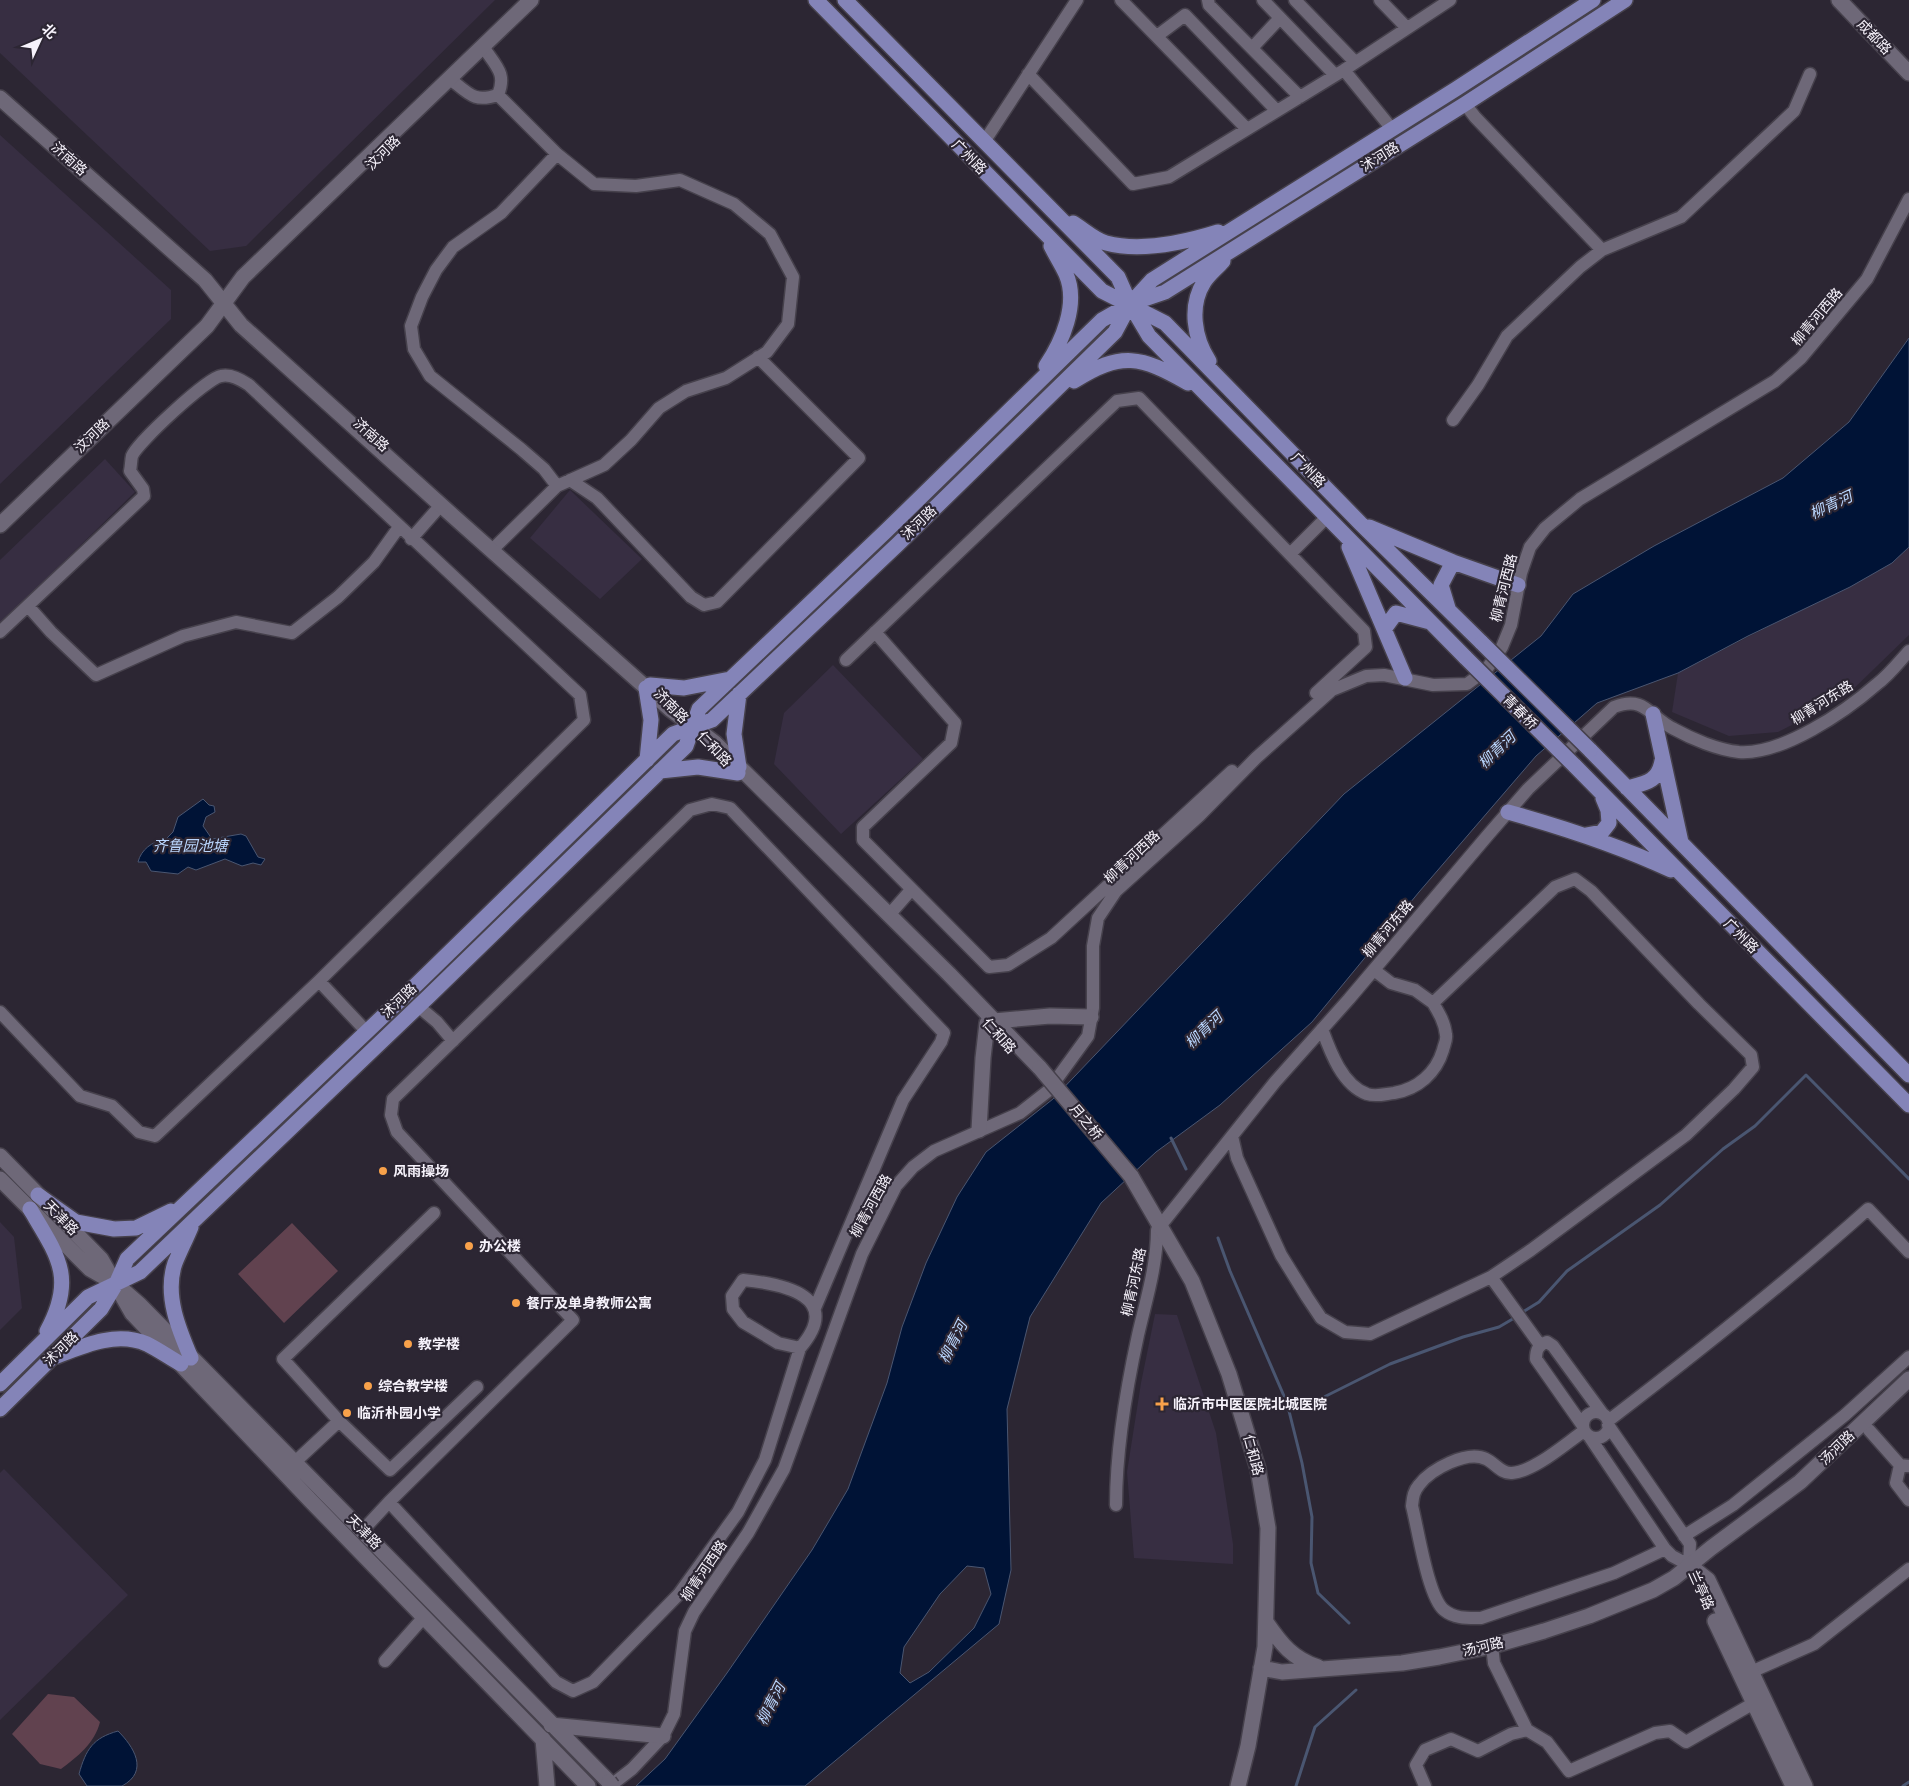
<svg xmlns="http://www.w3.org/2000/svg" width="1909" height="1786" viewBox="0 0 1909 1786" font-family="'Times New Roman','Noto Sans SC',serif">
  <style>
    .built { fill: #372e42 }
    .green { fill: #61424f }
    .water { fill: #001336; stroke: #4a5671; fill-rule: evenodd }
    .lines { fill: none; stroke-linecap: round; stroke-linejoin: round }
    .stream { stroke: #4a5671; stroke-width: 3 }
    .minor-casing { stroke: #46414c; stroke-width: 15 }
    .tertiary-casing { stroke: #46414c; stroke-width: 18 }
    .secondary-casing { stroke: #46414c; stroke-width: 18 }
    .primary-casing { stroke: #46414c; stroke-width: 18 }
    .minor { stroke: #6e6878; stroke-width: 12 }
    .tertiary { stroke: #6e6878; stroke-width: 15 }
    .secondary { stroke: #6e6878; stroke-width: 15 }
    .primary { stroke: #8484b8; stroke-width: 15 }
    .tertiary-bridge-casing { stroke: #46414c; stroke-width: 18; stroke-linecap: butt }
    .secondary-bridge-casing { stroke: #46414c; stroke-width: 18; stroke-linecap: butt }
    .primary-bridge-casing { stroke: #46414c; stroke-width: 18; stroke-linecap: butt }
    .tertiary-bridge { stroke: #6e6878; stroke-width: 15 }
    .secondary-bridge { stroke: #6e6878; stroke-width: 15 }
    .primary-bridge { stroke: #8484b8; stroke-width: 15 }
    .poi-dot { fill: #f8a14a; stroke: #2c2633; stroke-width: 2 }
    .labels { text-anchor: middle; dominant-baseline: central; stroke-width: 4.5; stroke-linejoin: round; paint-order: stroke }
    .street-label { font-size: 14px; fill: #f6f2fb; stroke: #2c2633 }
    .poi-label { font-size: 14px; font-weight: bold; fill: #f6f2fb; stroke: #2c2633; text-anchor: start }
    .water-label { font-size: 15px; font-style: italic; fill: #bad6fe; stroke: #2c2633 }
  </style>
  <rect width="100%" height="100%" fill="#2c2633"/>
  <!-- built -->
  <path class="built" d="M0,0H495L246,246L210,251L0,53Z
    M0,135L171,290V319L0,484Z
    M105,459L135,492L0,624V560Z
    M570,490L642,559L600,599L530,538Z
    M1909,547V635L1843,699L1778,732L1729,736L1672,712L1678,673L1892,563Z
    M833,665L923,759L841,834L774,764L784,713Z
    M0,1222L14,1237L22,1308L0,1330Z
    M1155,1314L1177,1315L1216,1433L1233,1544V1564L1134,1558L1127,1472L1141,1383Z
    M4,1469L128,1595L0,1720V1473Z"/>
  <!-- green -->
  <path class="green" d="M292,1223L338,1271L284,1323L238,1274Z
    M48,1694L74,1697L100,1722C95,1743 77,1757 61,1769L40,1764L12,1734Z"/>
  <!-- water -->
  <path class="water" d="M1909,338V547L1892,563L1850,587L1748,636L1678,673L1597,703L1536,756L1419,892L1312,1022L1220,1105L1156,1152L1101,1203L1030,1317L1007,1409L1011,1570L999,1624L805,1786H636L665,1759L727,1673L812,1550L848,1489L887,1383L902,1327L926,1263L957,1197L986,1152L1053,1099L1344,794L1541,636L1573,594L1654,546L1783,478L1849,422ZM967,1566L984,1568L991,1594L974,1628L929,1672L910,1683L900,1673L904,1647L940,1594Z
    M203,799L209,805L214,806L215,812L206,817L203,826L212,839L241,834L246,836L258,857L265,859L261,865L253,863L242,866L225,859L196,870L188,867L178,874L151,871L146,862H138C141,850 152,841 165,840L173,832L178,817Z
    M118,1731C133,1746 150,1771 122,1786H87L79,1774C86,1749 93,1738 118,1731Z"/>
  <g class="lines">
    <!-- stream -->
    <path class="stream" d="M1171,1138L1186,1169
      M1218,1238L1230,1271L1287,1403L1302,1463L1312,1517L1311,1563L1318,1593L1349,1623
      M1521,1313L1539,1302L1567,1271L1660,1205L1723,1149L1755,1126L1806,1075L1909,1179
      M1288,1410L1308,1405L1390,1364L1463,1337L1499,1327L1516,1317
      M1296,1786L1315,1727L1356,1690
      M1903,1786L1909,1782"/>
    <!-- minor casing -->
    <g class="minor-casing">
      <path id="minor" d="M1121,0L1247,129
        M1208,0L1209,5L1300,97
        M1263,0L1335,75
        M1295,0L1355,62
        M1380,0L1407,28
        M1157,36L1185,15L1277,111
        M1252,48L1280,18
        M1344,70L1450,0
        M1028,74L1133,184L1169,177L1344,70L1392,129
        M454,82C471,96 476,102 498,95C506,75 498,68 486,51
        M1465,104L1475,117L1602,250L1681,217L1794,111L1810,74
        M984,142L1077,0
        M557,154L501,213L453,247L436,270L422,297L411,326L414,349L430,376L521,449L544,469L557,486
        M1453,420L1478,385L1507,336L1580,267L1602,250
        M570,480L597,498L691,597L704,605L717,602L859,458L758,357
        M411,539L441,505
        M495,547L557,486L604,465L631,440L659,408L686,391L726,378L767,352L788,324L793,277L770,234L734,204L680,180L636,186L594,184L557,154L498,95
        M1290,554L1326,518
        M28,606L51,632L96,675L183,636L236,622L292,633L338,597L374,562L399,527
        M0,632L144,496L143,489L130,471C131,467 131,460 132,456C137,443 207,378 221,376C232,374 241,380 249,385L580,695L584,720L319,981L155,1136L139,1132L112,1106L80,1096L0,1012
        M875,632L955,723L951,743L863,827V840L989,967L1008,965L1051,938L1232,771
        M846,660L1117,401L1139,398L1364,631L1366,647L1316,693
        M889,915L911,890
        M319,981L367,1032
        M418,1006L437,1022L453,1041
        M1322,1029C1330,1051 1342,1085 1367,1094C1376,1097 1385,1094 1394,1093C1418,1089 1436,1073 1443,1050C1444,1045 1447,1040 1446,1035C1445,1023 1439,1013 1433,1003
        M1232,1136L1237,1158L1281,1255L1307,1297L1321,1318L1345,1332L1370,1334L1491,1277L1531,1250L1686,1135L1734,1089L1753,1067L1751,1055L1699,1004L1591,891L1575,879L1555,887L1433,1003L1415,990L1391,983L1374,970
        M434,1213L283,1359L339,1421L390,1470L477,1387
        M1491,1277L1540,1345
        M1583 1425a13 13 0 1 1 26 0a13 13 0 1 1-26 0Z
        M1608,1421C1697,1353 1784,1284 1868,1209L1909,1252
        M1583,1426L1536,1359C1536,1350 1538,1345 1547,1342L1553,1346L1602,1413
        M1869,1430L1900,1465
        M1584,1431C1565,1444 1535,1471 1512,1473C1501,1474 1495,1463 1486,1459C1467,1450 1431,1469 1419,1485C1413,1492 1413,1498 1412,1506C1418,1529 1428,1597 1444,1610C1455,1619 1468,1618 1481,1618L1614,1573L1665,1549
        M1589,1436L1665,1549L1672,1556L1689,1565L1690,1544L1608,1425
        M295,1462L339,1421
        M1909,1466L1900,1465L1896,1483L1909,1500
        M389,1502L573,1320L397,1132L391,1115L393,1099L690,810L712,804L730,808L944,1033L941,1042L903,1100L815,1308
        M1116,1505C1116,1448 1126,1390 1138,1335C1146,1300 1157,1266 1157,1230L1275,1082L1349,999L1488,835L1528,789L1614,707C1646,695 1649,717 1674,729C1692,739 1718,750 1739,752C1782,755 1845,712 1877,684C1889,675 1899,662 1909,651
        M363,1530L389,1502L556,1682L573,1691L593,1682L679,1594L738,1512L765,1460L800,1348C844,1297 785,1284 743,1280L732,1296L733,1309L743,1322L778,1343L800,1348
        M1684,1536L1733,1505L1845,1415L1909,1357
        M1492,1646L1494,1663L1527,1730L1547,1742L1569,1771L1655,1733L1670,1731L1686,1742L1754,1703
        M385,1661L424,1617
        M1751,1672L1814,1644L1909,1569
        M610,1786L632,1769L663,1736L674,1714L685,1631L694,1612L748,1533L784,1469L862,1254L896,1186L913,1167L934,1151L1020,1113L1048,1091L1088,1036L1093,1008V946L1098,918L1116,891L1199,816L1256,758L1332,690L1366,676L1384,675L1433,685L1467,684L1486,670L1502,647L1511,625L1521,573L1530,547L1545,528L1580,499L1775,381L1801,358L1867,279L1909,199
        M1425,1786L1416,1765L1425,1750L1451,1739L1478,1751L1511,1734L1527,1730"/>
    </g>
    <!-- tertiary casing -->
    <g class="tertiary-casing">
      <path id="tertiary" d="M1839,0L1909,73
        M0,98L205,280L241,325L453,516L670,709L715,743L949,974L1040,1068
        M0,525L207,326L243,277L531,0
        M994,1021L1050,1016L1091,1017
        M979,1130L983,1058L987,1023
        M1131,1176L1192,1281L1229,1374L1258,1469L1268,1528L1265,1647L1248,1746L1238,1786
        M1689,1565L1708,1580L1805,1786
        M1715,1621L1793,1786
        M1266,1622C1281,1644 1293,1659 1318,1667
        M1261,1668L1282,1672L1402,1663L1439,1657L1492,1646L1544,1631L1589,1616L1653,1590L1674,1578L1711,1548L1800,1482L1909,1379"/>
    </g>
    <!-- secondary casing -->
    <g class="secondary-casing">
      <path id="secondary" d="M0,1156L101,1259L132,1313L310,1500L588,1786
        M0,1179L90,1269L116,1284L140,1305L609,1782
        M551,1725L663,1736
        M543,1739L547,1786"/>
    </g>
    <!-- primary casing -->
    <g class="primary-casing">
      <path id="primary" d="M816,0L1102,291L1165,323L1361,524L1482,643
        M845,0L1118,277L1130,304L1149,336L1466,658
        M1073,223C1083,229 1095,240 1106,243C1140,252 1186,242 1218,232
        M1209,361C1194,338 1189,306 1204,282C1209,274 1217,268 1223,261
        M1046,366C1062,342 1079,304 1066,274C1062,265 1056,256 1051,246
        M1074,381C1121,351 1141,356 1188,383
        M1369,527L1453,562L1518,585
        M1349,547L1405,678
        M1448,608L1441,585L1453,562
        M1385,628L1396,613L1430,622
        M650,685L684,688L730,679
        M646,688L651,720L647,760
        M1653,714L1681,842
        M1590,750L1909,1075
        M1574,765L1909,1105
        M739,767L734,734L739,694
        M660,771L698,767L738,773
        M1627,788C1646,783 1658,782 1662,761
        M1508,812C1565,828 1618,845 1671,870
        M1586,835L1602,832L1609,823L1608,810L1603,798
        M38,1195L76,1222L114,1229L136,1228L171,1211
        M30,1209C58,1256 76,1278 47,1331
        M191,1227C186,1239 180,1251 175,1263C164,1295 179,1330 191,1358
        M57,1356C85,1345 117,1331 147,1344C159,1350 170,1358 181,1364
        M0,1384L88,1297L140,1272L429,996L686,746L699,709L886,531L1102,320L1130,304L1165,292L1465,104L1625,0
        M0,1409L101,1309L116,1284L127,1259L417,984L673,734L712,720L898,544L1115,332L1130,304L1152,280L1456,89L1593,0"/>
    </g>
    <!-- minor -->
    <use href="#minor" class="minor"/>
    <!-- tertiary -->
    <use href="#tertiary" class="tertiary"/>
    <!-- secondary -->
    <use href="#secondary" class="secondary"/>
    <!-- primary -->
    <use href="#primary" class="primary"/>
    <!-- tertiary-bridge casing -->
    <g class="tertiary-bridge-casing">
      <path id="tertiary-bridge" d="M1040,1068L1131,1176"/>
    </g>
    <!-- secondary-bridge casing -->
    <g class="secondary-bridge-casing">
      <path id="secondary-bridge" d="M609,1782L612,1786"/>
    </g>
    <!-- primary-bridge casing -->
    <g class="primary-bridge-casing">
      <path id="primary-bridge" d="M1482,643L1590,750
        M1466,658L1574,765"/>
    </g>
    <!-- tertiary-bridge -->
    <use href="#tertiary-bridge" class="tertiary-bridge"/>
    <!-- secondary-bridge -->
    <use href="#secondary-bridge" class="secondary-bridge"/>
    <!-- primary-bridge -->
    <use href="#primary-bridge" class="primary-bridge"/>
  </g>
  <!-- markers -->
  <g class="poi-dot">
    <circle cx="383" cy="1171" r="5"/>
    <circle cx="469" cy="1246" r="5"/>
    <circle cx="516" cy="1303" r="5"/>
    <circle cx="408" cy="1344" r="5"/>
    <circle cx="368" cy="1386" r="5"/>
    <path d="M1159.5 1396.5h5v5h5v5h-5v5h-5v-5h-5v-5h5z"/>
    <circle cx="347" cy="1413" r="5"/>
  </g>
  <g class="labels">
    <!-- street labels -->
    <g class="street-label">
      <text transform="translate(1874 37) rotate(46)">成都路</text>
      <text transform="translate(383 153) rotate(-45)">汶河路</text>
      <text transform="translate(969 157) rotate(45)">广州路</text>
      <text transform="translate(1380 157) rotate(-32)">沭河路</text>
      <text transform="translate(69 159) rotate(42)">济南路</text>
      <text transform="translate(1817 317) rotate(-50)">柳青河西路</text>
      <text transform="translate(371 435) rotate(42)">济南路</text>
      <text transform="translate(92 436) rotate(-44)">汶河路</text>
      <text transform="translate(1308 470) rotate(46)">广州路</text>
      <text transform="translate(919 523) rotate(-44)">沭河路</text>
      <text transform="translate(1504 588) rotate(-76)">柳青河西路</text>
      <text transform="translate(1822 703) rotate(-32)">柳青河东路</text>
      <text transform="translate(671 706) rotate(45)">济南路</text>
      <text transform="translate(1520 712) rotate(45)">青春桥</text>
      <text transform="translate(714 749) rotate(46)">仁和路</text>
      <text transform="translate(1132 857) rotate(-43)">柳青河西路</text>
      <text transform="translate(1388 929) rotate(-50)">柳青河东路</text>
      <text transform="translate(1741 936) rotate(45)">广州路</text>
      <text transform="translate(399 1001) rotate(-44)">沭河路</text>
      <text transform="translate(999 1036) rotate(48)">仁和路</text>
      <text transform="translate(1086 1122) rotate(50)">月之桥</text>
      <text transform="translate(871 1206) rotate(-61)">柳青河西路</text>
      <text transform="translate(61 1218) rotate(45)">天津路</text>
      <text transform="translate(1134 1282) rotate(-78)">柳青河东路</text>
      <text transform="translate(61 1349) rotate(-45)">沭河路</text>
      <text transform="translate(1837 1448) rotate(-44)">汤河路</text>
      <text transform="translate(1253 1455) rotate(75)">仁和路</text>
      <text transform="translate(364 1532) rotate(45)">天津路</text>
      <text transform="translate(704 1571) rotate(-56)">柳青河西路</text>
      <text transform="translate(1701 1590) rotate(66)">兰亭路</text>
      <text transform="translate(1483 1647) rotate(-13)">汤河路</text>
    </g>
    <!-- poi labels -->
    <g class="poi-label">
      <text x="393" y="1171">风雨操场</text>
      <text x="479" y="1246">办公楼</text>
      <text x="526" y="1303">餐厅及单身教师公寓</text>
      <text x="418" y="1344">教学楼</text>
      <text x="378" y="1386">综合教学楼</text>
      <text x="1173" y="1404">临沂市中医医院北城医院</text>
      <text x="357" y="1413">临沂朴园小学</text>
    </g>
    <!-- water labels -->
    <g class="water-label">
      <text transform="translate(1831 505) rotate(-25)">柳青河</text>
      <text transform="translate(1497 750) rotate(-44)">柳青河</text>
      <text x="190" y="846">齐鲁园池塘</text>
      <text transform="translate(1204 1030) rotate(-44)">柳青河</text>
      <text transform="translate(953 1342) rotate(-63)">柳青河</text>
      <text transform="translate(771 1704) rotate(-63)">柳青河</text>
    </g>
  </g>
  <!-- north arrow -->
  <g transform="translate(40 40) rotate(46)" stroke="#2c2633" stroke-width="4" paint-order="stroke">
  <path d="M0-4L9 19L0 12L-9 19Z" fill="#f6f2fb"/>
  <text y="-8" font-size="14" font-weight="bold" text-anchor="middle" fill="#f6f2fb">北</text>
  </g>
</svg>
